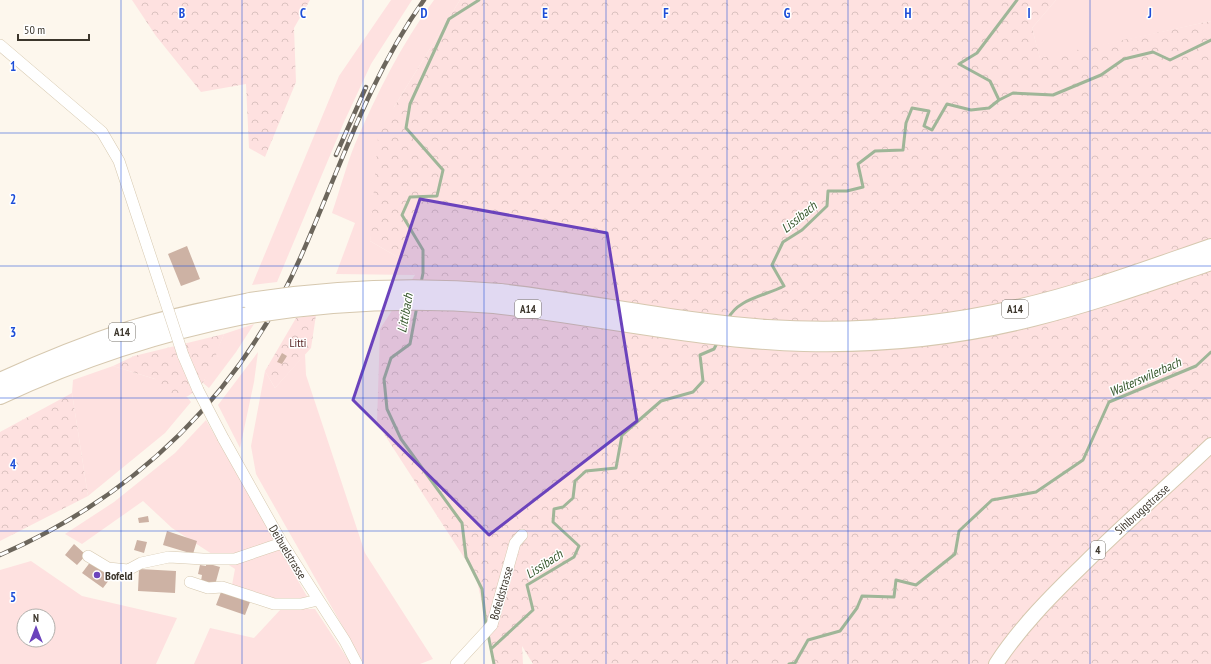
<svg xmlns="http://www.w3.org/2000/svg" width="1211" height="664" viewBox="0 0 1211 664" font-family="'PT Sans Narrow',sans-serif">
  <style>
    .grass { fill: #fee1e0; fill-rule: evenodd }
    .forest { fill: url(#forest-crowns) }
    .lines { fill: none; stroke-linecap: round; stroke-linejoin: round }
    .stream { stroke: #9fb698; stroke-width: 3 }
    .building { fill: #cdb2a4 }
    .minor-casing { stroke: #d6c8af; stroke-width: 12 }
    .major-casing { stroke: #d6c8af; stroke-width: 16 }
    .highway-casing { stroke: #d6c8af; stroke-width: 18 }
    .minor { stroke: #fff; stroke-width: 11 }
    .major { stroke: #fff; stroke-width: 14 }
    .highway { stroke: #fff; stroke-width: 16 }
    .rail-casing { stroke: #6c665c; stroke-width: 4.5 }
    .rail { stroke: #fff; stroke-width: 3; stroke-dasharray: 9; stroke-linecap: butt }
    .minor-bridge-casing { stroke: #d6c8af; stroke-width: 12; stroke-linecap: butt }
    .highway-bridge-casing { stroke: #d6c8af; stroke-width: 18; stroke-linecap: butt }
    .minor-bridge { stroke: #fff; stroke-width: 11 }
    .highway-bridge { stroke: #fff; stroke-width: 16 }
    .marked { fill: #6b43bc; fill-opacity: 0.2; stroke: #6b43bc; stroke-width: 3; stroke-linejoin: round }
    .grid { fill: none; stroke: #1d4ed8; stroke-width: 1; stroke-opacity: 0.55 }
    .poi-dot { fill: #6b43bc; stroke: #fff; stroke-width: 1.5 }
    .labels { text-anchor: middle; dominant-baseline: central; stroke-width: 3; stroke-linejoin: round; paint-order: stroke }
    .shield { fill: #fff; stroke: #76726b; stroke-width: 1 }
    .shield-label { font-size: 11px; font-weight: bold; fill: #3c362c }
    .park-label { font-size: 12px; fill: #572222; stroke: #fff }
    .street-label { font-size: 12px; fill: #3c362c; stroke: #fff }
    .poi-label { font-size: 12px; font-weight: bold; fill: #3c362c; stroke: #fff; text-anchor: start }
    .water-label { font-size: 13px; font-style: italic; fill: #36572c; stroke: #fff }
    .grid-label { font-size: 13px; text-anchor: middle; font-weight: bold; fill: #1d4ed8; stroke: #fff; stroke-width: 3; stroke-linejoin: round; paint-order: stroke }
  </style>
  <defs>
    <pattern id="forest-crowns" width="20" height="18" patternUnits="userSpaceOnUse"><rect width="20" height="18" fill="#fee1e0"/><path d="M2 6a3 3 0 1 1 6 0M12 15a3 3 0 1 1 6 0" fill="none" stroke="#dbc2c0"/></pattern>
  </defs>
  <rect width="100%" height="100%" fill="#fdf7ed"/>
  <!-- grass -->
  <path class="grass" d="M391,0H412L371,64L344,122L277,282L252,285L339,76Z
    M434,0H460L394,107L370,241L401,259L415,275L336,274L355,223L332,213C340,190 346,166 355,144C376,95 402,43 434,0Z
    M1056,0H1211V21L1040,59L1032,28Z
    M254,324L236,352L209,388L203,383L224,334Z
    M258,352L254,382L240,448L218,405Z
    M305,354L306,375L365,553L433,659L420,664H364L256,474L251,446L265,371L275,388Z
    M113,366L155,379L173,398L187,397L191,402L165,433L88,496L72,393L73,380Z
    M206,420L308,598L280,601L232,585L235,569L172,528L143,501L82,544L65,534L114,502L175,453Z
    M31,561L82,596L177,618L156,664H0V570ZM24,616H48V640H24Z
    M281,609H315L351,664H194L210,628L254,638Z"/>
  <!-- forest -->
  <path class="forest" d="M132,0H310L294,28L296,82L265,157L249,148L246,84L201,92L156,36Z
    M460,0H1056L1032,28L1040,58L1211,21V664H533L522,646L523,664H495L476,576L377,423L380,329L415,275L401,259L370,241L378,137L394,107Z
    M316,315L311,348L275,388L265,371L296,318Z
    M224,334C215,355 209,385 188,396C180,401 168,397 161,394L155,379L113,366L134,356Z
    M72,393L88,496L0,541V432Z"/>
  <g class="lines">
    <!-- stream -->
    <path class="stream" d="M999,100L1013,93L1053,95L1101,75L1124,59L1153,52L1170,60L1211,40
      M421,283L423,273V250L402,215L410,197L437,196L443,170L406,128L410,104L449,19L479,0
      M417,306L410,344L391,358L384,379L387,409L401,439L462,523L466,557L482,589L486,626
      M728,319C737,299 765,296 784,286L772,265L783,242L802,230L827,206L828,191H847L863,187L858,164L875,151L903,150L906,123L912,108L929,111L924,126L932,130L947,104L971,110L989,108L999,100L990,81L959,64L977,53L1017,0
      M488,634L494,664
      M491,649L533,610L527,585L574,557L579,546L553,522L554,509L563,507L573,498L575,481L586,471L616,468L622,435L661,401L693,392L703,381L700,355L714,349L718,341
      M789,664L795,663L808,640L840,631L857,608L862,596L894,597L896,580L916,585L955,554L959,531L992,500L1036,492L1083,460L1109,402L1196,366L1211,352"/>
  </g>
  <!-- building -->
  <path class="building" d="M187,246L200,279L181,286L168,254Z
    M282,353L287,356L282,364L277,362Z
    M148,516L149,522L139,523L138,518Z
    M167,531L197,541L193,554L163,545Z
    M137,540L147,542L144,553L134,550Z
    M74,544L86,555L77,565L65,555Z
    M91,561L112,576L103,588L82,573Z
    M206,563L220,567L215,585L201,581L202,575L198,574L200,565L206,566Z
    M139,569L176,571L175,593L138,591Z
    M221,592L250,602L245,615L216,605Z"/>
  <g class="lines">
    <!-- minor casing -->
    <g class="minor-casing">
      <path id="minor" d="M0,45L102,132L119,161L163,294
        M183,355L198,390
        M223,438L282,543L345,641L357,664
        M88,556L108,568L128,570L141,563L169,557L203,559H235L282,543
        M190,582L208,588L222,587L274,604H301L318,600
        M456,664L492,625L515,543L522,535"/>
    </g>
    <!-- major casing -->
    <g class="major-casing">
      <path id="major" d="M996,664C1020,627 1052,595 1084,564C1125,523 1169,485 1211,445"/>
    </g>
    <!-- highway casing -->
    <g class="highway-casing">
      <path id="highway" d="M500,292C589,302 678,322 767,328C851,333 935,327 1017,308C1083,293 1147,269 1211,247
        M494,305C598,317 700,340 804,343C881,345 958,337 1033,318C1093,303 1152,282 1211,262
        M0,381C43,361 86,344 131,329C170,317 210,309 250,301
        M0,396C80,359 158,333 244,316"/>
    </g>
    <!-- minor -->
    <use href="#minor" class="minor"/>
    <!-- major -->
    <use href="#major" class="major"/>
    <!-- highway -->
    <use href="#highway" class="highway"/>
    <!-- rail casing -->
    <g class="rail-casing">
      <path id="rail" d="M336,155L366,87
        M0,555C138,495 242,392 302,254C340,168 369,77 424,0"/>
    </g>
    <!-- rail -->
    <use href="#rail" class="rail"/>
    <!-- minor-bridge casing -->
    <g class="minor-bridge-casing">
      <path id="minor-bridge" d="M163,294L183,355
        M198,390L223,438"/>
    </g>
    <!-- highway-bridge casing -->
    <g class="highway-bridge-casing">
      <path id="highway-bridge" d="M250,301C334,288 416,285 500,292
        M244,316C328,302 410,298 494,305"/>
    </g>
    <!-- minor-bridge -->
    <use href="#minor-bridge" class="minor-bridge"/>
    <!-- highway-bridge -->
    <use href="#highway-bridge" class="highway-bridge"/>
  </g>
  <!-- marked area -->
  <path class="marked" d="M420,199L607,233L637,421L489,535L353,400Z"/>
  <!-- grid -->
  <path class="grid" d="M121,0V664M242,0V664M363,0V664M484,0V664M606,0V664M727,0V664M848,0V664M969,0V664M1090,0V664M0,133H1211M0,266H1211M0,398H1211M0,531H1211"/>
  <!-- markers -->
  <circle class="poi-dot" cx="97" cy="575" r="4"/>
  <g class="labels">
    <!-- shield labels -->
    <g class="shield">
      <rect x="515" y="300" width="26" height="18" rx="3"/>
      <rect x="1002" y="300" width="26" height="18" rx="3"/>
      <rect x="109" y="323" width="26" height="18" rx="3"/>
      <rect x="1091" y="541" width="14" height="18" rx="3"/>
    </g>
    <g class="shield-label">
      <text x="528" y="309">A14</text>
      <text x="1015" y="309">A14</text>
      <text x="122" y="332">A14</text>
      <text x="1098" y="550">4</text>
    </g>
    <!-- park labels -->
    <g class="park-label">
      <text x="298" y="342">Litti</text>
    </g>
    <!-- street labels -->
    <g class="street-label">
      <text transform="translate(1142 509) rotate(-42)">Sihlbruggstrasse</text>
      <text transform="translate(288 552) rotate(59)">Deibuelstrasse</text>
      <text transform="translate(501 593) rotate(-74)">Bofeldstrasse</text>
    </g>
    <!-- poi labels -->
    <g class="poi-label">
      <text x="105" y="575">Bofeld</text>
    </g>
    <!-- water labels -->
    <g class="water-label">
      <text transform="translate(799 217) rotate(-39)">Lissibach</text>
      <text transform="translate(405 313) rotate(-80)">Littibach</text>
      <text transform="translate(1145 377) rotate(-24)">Walterswilerbach</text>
      <text transform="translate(544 564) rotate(-33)">Lissibach</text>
    </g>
  </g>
  <g class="grid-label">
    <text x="182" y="18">B</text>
    <text x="303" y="18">C</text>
    <text x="424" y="18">D</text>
    <text x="545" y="18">E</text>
    <text x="666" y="18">F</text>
    <text x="787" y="18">G</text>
    <text x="908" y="18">H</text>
    <text x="1029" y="18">I</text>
    <text x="1150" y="18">J</text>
    <text x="13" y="71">1</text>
    <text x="13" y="204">2</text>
    <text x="13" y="337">3</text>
    <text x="13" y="469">4</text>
    <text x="13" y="602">5</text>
  </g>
  <!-- north arrow -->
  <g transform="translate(36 628)"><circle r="19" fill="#ffffff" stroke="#b1afab"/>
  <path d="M0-3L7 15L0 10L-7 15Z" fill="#6b43bc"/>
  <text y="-6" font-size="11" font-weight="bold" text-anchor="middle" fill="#3c362c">N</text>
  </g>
  <!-- scale -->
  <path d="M18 34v6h71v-6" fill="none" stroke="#3c362c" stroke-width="2"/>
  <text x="24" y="34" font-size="12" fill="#3c362c" stroke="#ffffff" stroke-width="3" paint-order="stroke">50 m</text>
</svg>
